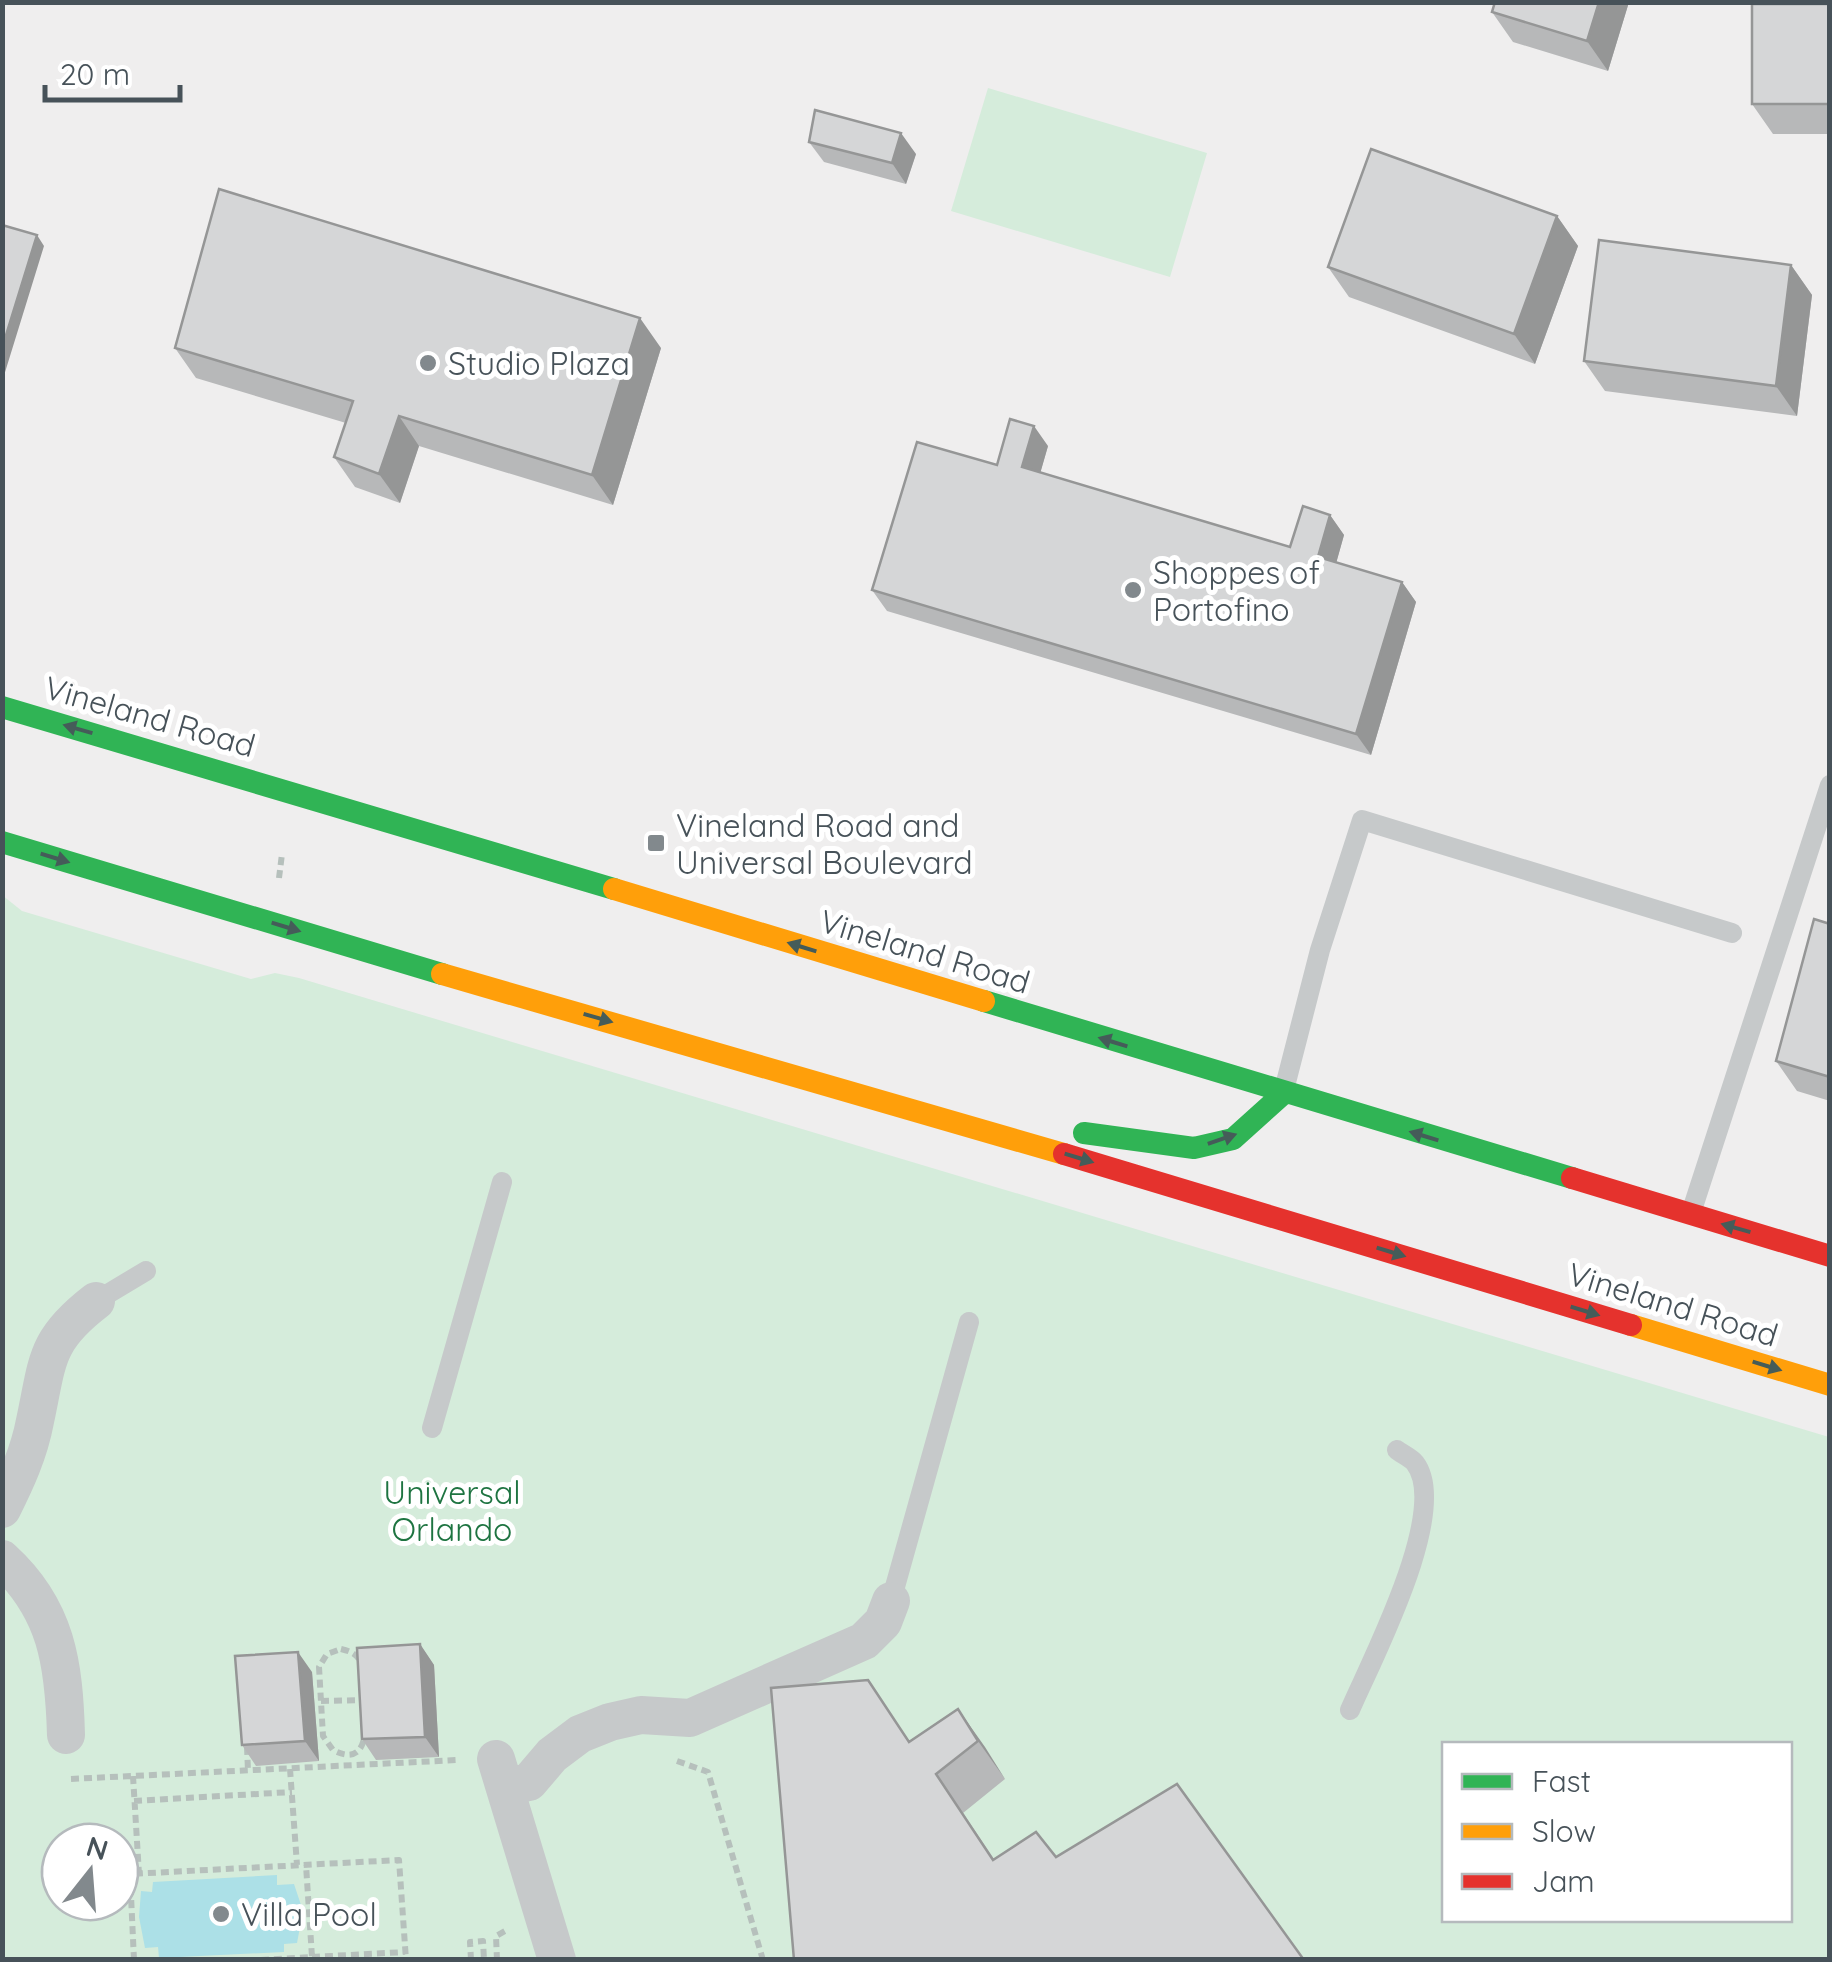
<svg xmlns="http://www.w3.org/2000/svg" width="1832" height="1962" viewBox="0 0 1832 1962" font-family="Quicksand,sans-serif">
  <style>
    .green { fill: #d5ecdb; fill-rule: evenodd }
    .water { fill: #ace0e7 }
    .lines { fill: none; stroke-linecap: round; stroke-linejoin: round }
    .path { stroke: #b6c0bc; stroke-width: 6; stroke-dasharray: 8 5; stroke-linecap: butt }
    .lane { stroke: #c6c9ca; stroke-width: 20 }
    .street { stroke: #c6c9ca; stroke-width: 38 }
    .fast { stroke: #30b455; stroke-width: 22 }
    .slow { stroke: #ff9f0a; stroke-width: 22 }
    .jam { stroke: #e5322d; stroke-width: 22 }
    .wall { fill: #b7b8b9 }
    .shaded-wall { fill: #959696 }
    .building { fill: #d5d6d7; stroke: #959696; stroke-width: 2.5 }
    .oneway { fill: #455c59 }
    .poi-dot { fill: #82898d; stroke: #fff; stroke-width: 4 }
    .labels { text-anchor: middle; dominant-baseline: central; stroke-width: 10; stroke-linejoin: round; paint-order: stroke }
    .poi-label { font-size: 32px; fill: #475259; stroke: #fff; text-anchor: start }
    .street-label { font-size: 32px; fill: #475259; stroke: #fff }
    .park-label { font-size: 32px; fill: #1e7441; stroke: #fff }
  </style>
  <rect width="100%" height="100%" fill="#efeeee"/>
  <!-- green -->
  <path class="green" d="M988,88L1207,153L1170,277L951,211Z
    M2,895L22,911L251,979L275,973L299,978L1829,1437V1959H3ZM1444,1744H1790V1920H1444ZM60,1842H120V1902H60Z"/>
  <!-- water -->
  <path class="water" d="M277,1875V1885L294,1884L303,1911L297,1943L284,1944V1952L159,1958L158,1947L145,1948L139,1917L141,1891L152,1892L153,1882Z"/>
  <g class="lines">
    <!-- path -->
    <path class="path" d="M279,878L282,854
      M341,1649C349,1651 356,1653 360,1661C366,1671 364,1688 365,1700C366,1721 371,1770 333,1750L323,1736L319,1667L327,1654Z
      M321,1701L365,1700
      M247,1747L248,1771
      M677,1761L708,1772L763,1960
      M290,1769L297,1865
      M133,1776L139,1874
      M71,1779L458,1760
      M134,1801L292,1792
      M312,1957L405,1952
      M134,1960L130,1874L399,1860L406,1960
      M261,1960L312,1957L306,1865
      M471,1960L470,1942L483,1941L484,1960
      M497,1960L496,1936L505,1931"/>
    <!-- lane -->
    <path class="lane" d="M1284,1090L1320,950L1362,820L1732,933
      M1691,1213L1830,785
      M96,1301L146,1271
      M432,1428L502,1182
      M891,1601L969,1322
      M1350,1710C1371,1661 1451,1510 1415,1463C1411,1458 1402,1454 1397,1450"/>
    <!-- street -->
    <path class="street" d="M2,1509C16,1481 29,1453 35,1421C48,1361 44,1341 96,1301
      M2,1559C57,1609 64,1664 66,1735
      M496,1759L557,1960
      M505,1787L529,1782L552,1755L580,1734L610,1722L641,1715L690,1718L864,1641L883,1622L891,1601"/>
    <!-- fast -->
    <path class="fast" d="M2,707L614,889
      M2,842L442,974
      M984,1001L1572,1178
      M1084,1133L1194,1148L1233,1139L1283,1094"/>
    <!-- slow -->
    <path class="slow" d="M614,889L984,1001
      M442,974L1064,1154
      M1631,1325L1830,1385"/>
    <!-- jam -->
    <path class="jam" d="M1064,1154L1631,1325
      M1572,1178L1830,1256"/>
  </g>
  <!-- wall -->
  <path class="wall" d="M1495,2H1629L1608,71L1513,42L1492,12Z
    M1830,4V134H1773L1752,104Z
    M809,142L916,154L906,184L824,162Z
    M1557,216L1578,246L1535,364L1349,297L1328,267Z
    M1791,265L1812,295L1797,416L1605,391L1584,361Z
    M175,348H661L613,505L419,446L400,503L355,487L334,457L346,423L196,378Z
    M1048,446L1040,473L1290,547L1330,515L1344,535L1336,563L1402,582L1416,602L1371,755L887,611L872,590L997,465Z
    M1830,924V1101L1797,1091L1776,1061Z
    M420,1644L434,1665L439,1757L376,1760L362,1739Z
    M312,1672L319,1761L256,1766L242,1745Z
    M958,1709L1005,1779L963,1813L994,1859L1056,1857L794,1960L910,1741Z"/>
  <!-- shaded-wall -->
  <path class="shaded-wall" d="M1599,2H1629L1608,71L1587,41Z
    M901,133L916,154L906,184L892,163Z
    M1557,216L1578,246L1535,364L1514,334Z
    M37,235L44,246L2,382V348Z
    M1791,265L1812,295L1797,416L1776,386Z
    M640,318L661,348L613,505L592,475Z
    M399,416L419,446L400,503L379,474Z
    M1034,426L1048,446L1036,488L1022,467Z
    M1330,515L1344,535L1332,578L1318,557Z
    M1402,582L1416,602L1371,755L1356,734Z
    M420,1644L434,1665L439,1757L425,1737Z
    M298,1652L312,1672L319,1761L305,1741Z
    M958,1709L985,1747L1005,1779L978,1741Z"/>
  <!-- building -->
  <path class="building" d="M1495,2H1599L1587,41L1492,12Z
    M1752,4H1830V104H1752Z
    M815,110L901,133L892,163L809,142Z
    M1371,149L1557,216L1514,334L1328,267Z
    M219,189L640,318L592,475L399,416L379,474L334,457L353,401L175,348Z
    M2,225L37,235L2,348Z
    M1599,240L1791,265L1776,386L1584,361Z
    M1010,419L1034,426L1022,467L1290,547L1303,506L1330,515L1318,557L1402,582L1356,734L872,590L917,442L997,465Z
    M1814,919L1830,924V1077L1776,1061Z
    M420,1644L425,1737L362,1739L357,1648Z
    M298,1652L305,1741L242,1745L235,1656Z
    M868,1680L909,1742L958,1709L978,1741L936,1774L993,1860L1036,1832L1056,1857L1177,1784L1304,1960H794L771,1688Z"/>
  <!-- one-way arrows -->
  <defs><path id="oneway-solid" d="M-6-.8H1V-3.2L6.5 0L1 3.2V.8H-6Z" transform="scale(2.5)"/></defs>
  <g class="oneway">
    <use href="#oneway-solid" transform="translate(78 729) rotate(-164)"/>
    <use href="#oneway-solid" transform="translate(55 858) rotate(17)"/>
    <use href="#oneway-solid" transform="translate(286 927) rotate(17)"/>
    <use href="#oneway-solid" transform="translate(802 947) rotate(-163)"/>
    <use href="#oneway-solid" transform="translate(598 1018) rotate(16)"/>
    <use href="#oneway-solid" transform="translate(1113 1042) rotate(-163)"/>
    <use href="#oneway-solid" transform="translate(1424 1136) rotate(-163)"/>
    <use href="#oneway-solid" transform="translate(1222 1139) rotate(-19)"/>
    <use href="#oneway-solid" transform="translate(1079 1158) rotate(17)"/>
    <use href="#oneway-solid" transform="translate(1736 1228) rotate(-164)"/>
    <use href="#oneway-solid" transform="translate(1391 1252) rotate(17)"/>
    <use href="#oneway-solid" transform="translate(1585 1311) rotate(17)"/>
    <use href="#oneway-solid" transform="translate(1767 1366) rotate(17)"/>
  </g>
  <!-- markers -->
  <g class="poi-dot">
    <circle cx="428" cy="363" r="10"/>
    <circle cx="1133" cy="590" r="10"/>
    <rect x="646" y="833" width="20" height="20" rx="5"/>
    <circle cx="221" cy="1914" r="10"/>
  </g>
  <g class="labels">
    <!-- poi labels -->
    <g class="poi-label">
      <text x="448" y="363">Studio Plaza</text>
      <text x="1153" y="572">Shoppes of<tspan x="1153" dy="37">Portofino</tspan></text>
      <text x="676" y="825">Vineland Road and<tspan x="676" dy="37">Universal Boulevard</tspan></text>
      <text x="241" y="1914">Villa Pool</text>
    </g>
    <!-- street labels -->
    <g class="street-label">
      <text transform="translate(150 716) rotate(16)">Vineland Road</text>
      <text transform="translate(925 951) rotate(17)">Vineland Road</text>
      <text transform="translate(1673 1304) rotate(17)">Vineland Road</text>
    </g>
    <!-- park labels -->
    <g class="park-label">
      <text x="452" y="1492">Universal<tspan x="452" dy="37">Orlando</tspan></text>
    </g>
  </g>
  <!-- border -->
  <rect width="1832" height="1962" fill="none" stroke="#475259" stroke-width="10"/>
  <!-- legend -->
  <rect x="1442" y="1742" width="350" height="180" fill="#ffffff" stroke="#b5babd" stroke-width="2.5"/>
  <rect x="1462" y="1774" width="50" height="15" fill="#30b455" stroke="#b5babd" stroke-width="2.5"/>
  <text x="1532" y="1792" font-size="30" fill="#475259">Fast</text>
  <rect x="1462" y="1824" width="50" height="15" fill="#ff9f0a" stroke="#b5babd" stroke-width="2.5"/>
  <text x="1532" y="1842" font-size="30" fill="#475259">Slow</text>
  <rect x="1462" y="1874" width="50" height="15" fill="#e5322d" stroke="#b5babd" stroke-width="2.5"/>
  <text x="1532" y="1892" font-size="30" fill="#475259">Jam</text>
  <!-- north arrow -->
  <g transform="translate(90 1872) rotate(17)"><circle r="48" fill="#ffffff" stroke="#b5babd" stroke-width="2.5"/>
  <path d="M0-8L18 38L0 25L-18 38Z" fill="#82898d"/>
  <text y="-15" font-size="28" font-weight="bold" text-anchor="middle" fill="#475259">N</text>
  </g>
  <!-- scale -->
  <path d="M45 85v15h135v-15" fill="none" stroke="#475259" stroke-width="5"/>
  <text x="60" y="85" font-size="30" fill="#475259" stroke="#ffffff" stroke-width="8" paint-order="stroke">20 m</text>
</svg>
